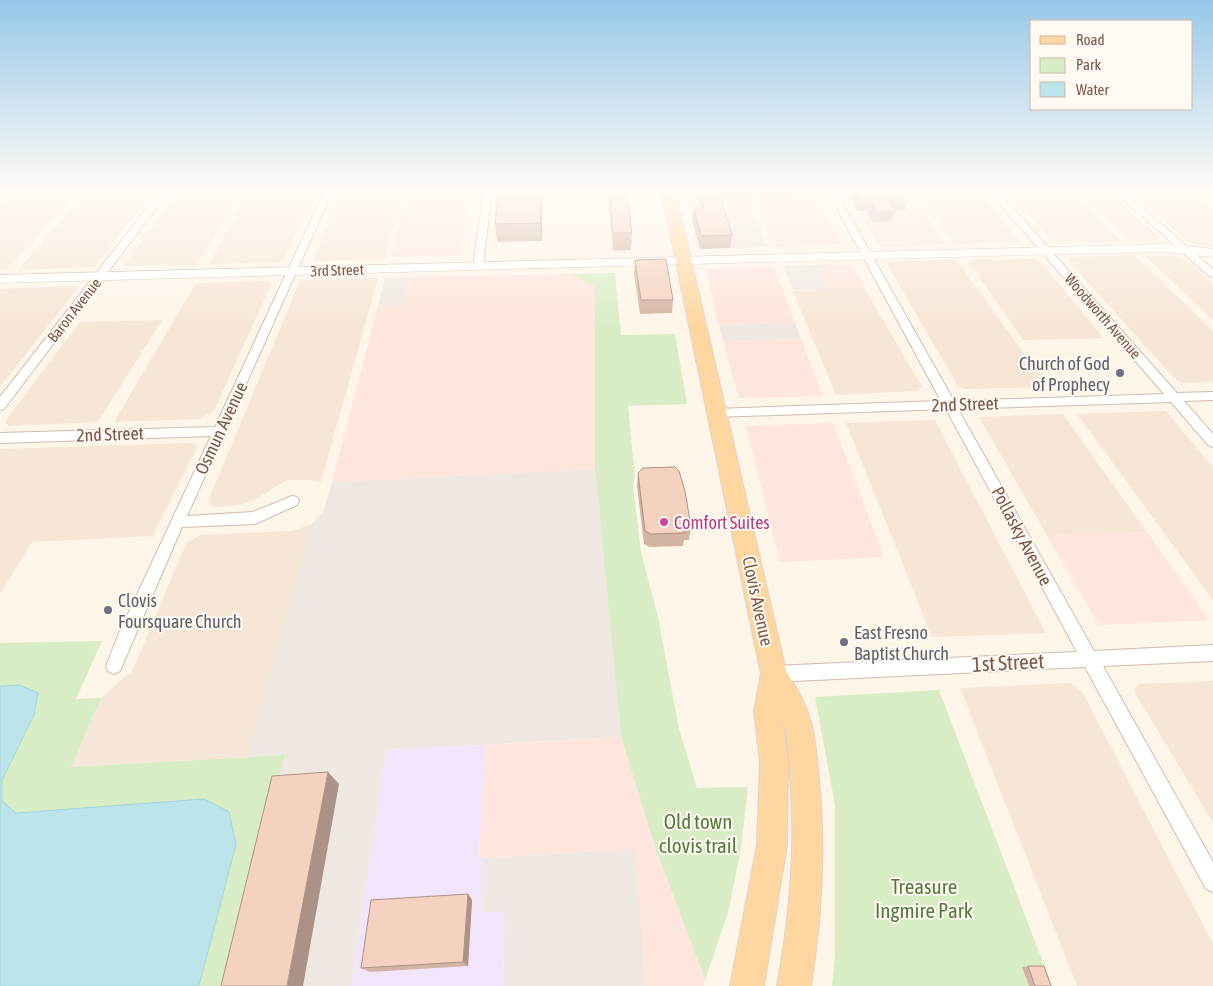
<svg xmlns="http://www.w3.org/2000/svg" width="1213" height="986" viewBox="0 0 1213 986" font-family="'Asap Condensed',sans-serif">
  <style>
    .residential { fill: #f6e6d7 }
    .commercial { fill: #fee5dd }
    .industrial { fill: #efe8e2 }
    .education { fill: #f2e5fb }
    .green { fill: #d8edc6 }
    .water { fill: #bbe5ea; stroke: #a1d6dc }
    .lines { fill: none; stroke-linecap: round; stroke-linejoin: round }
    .minor-casing { stroke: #d2bbad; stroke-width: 2 }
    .tertiary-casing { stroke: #d2bbad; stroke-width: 1 }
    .primary-casing { stroke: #ddd4d0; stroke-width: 2 }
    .minor { fill: #fff; fill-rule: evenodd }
    .tertiary { fill: #fff; fill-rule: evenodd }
    .primary { fill: #ffd69f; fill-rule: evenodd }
    .wall { fill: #d3b4a4 }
    .shaded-wall { fill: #ac9286 }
    .building { fill: #f5d1bf; stroke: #ac9286 }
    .worship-dot { fill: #6b7280; stroke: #fff9f1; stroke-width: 2 }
    .hotel-dot { fill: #d1479c; stroke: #fff9f1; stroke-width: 2 }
    .labels { text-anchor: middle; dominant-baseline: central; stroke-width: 4; stroke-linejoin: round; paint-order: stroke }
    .far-street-label { font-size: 15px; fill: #7b594a; stroke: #fff9f1 }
    .worship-label { font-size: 18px; fill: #5b616d; stroke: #fff9f1; text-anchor: start }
    .street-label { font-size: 18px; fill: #7b594a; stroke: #fff9f1 }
    .hotel-label { font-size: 18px; fill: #b23c85; stroke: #fff9f1; text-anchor: start }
    .near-street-label { font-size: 21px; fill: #7b594a; stroke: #fff9f1 }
    .near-park-label { font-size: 21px; fill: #537b3e; stroke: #fff9f1 }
  </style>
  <rect width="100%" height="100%" fill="#fef5e9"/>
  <!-- residential -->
  <path class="residential" d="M19,190H80L6,270H0V208Z
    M89,190H154L94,267L18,270Z
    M180,190H243L196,265L124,266Z
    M251,190H316L283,262L209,264Z
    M916,190H977L1019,240L1017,242L954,244Z
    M1006,190H1069L1121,241L1055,242L1051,240Z
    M1128,190H1188L1213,209V247L1193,246Z
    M1111,194L1160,237L1158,240H1129L1081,195Z
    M401,197L384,260L313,261L339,198Z
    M929,222L945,244L883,247L877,243L866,224Z
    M1134,255L1213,331V382L1182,383L1175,379L1067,259L1069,257Z
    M1145,256H1178L1184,258L1213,284V320Z
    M956,259L1048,387L964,389L958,386L887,264L889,262Z
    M1035,259L1040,261L1104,338L1023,340L967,260Z
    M378,278L321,482L313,480H287L251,502L238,505L214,507L208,501L299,283L304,280Z
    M268,281L272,283L214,411L199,419L114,422L196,283Z
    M75,286L78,288L0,387V289Z
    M865,289L922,387L917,391L836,395L793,291Z
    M162,320L98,422L9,426L5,421L80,322Z
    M1166,411L1213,467V600L1077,414Z
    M1063,414L1147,532L1047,536L979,417Z
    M935,420L1012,568L1046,633L932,637L846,423Z
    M192,443L197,448L153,536L32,542L0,594V449Z
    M312,524L248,757L71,767L101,698L133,670L186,543L200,535L291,531Z
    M1213,681V823L1134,691L1138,684Z
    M1071,683L1083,693L1213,944V986H1077L960,688Z"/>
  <!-- commercial -->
  <path class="commercial" d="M342,190H403L401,197L339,198Z
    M409,190H469L460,255L391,257Z
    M684,190H745L758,224L694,226Z
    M753,190H814L842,244L775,247Z
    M846,190H907L929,222L866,224Z
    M818,265H853L865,289L793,291L828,289Z
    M774,267L795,323L719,325L705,269Z
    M569,274L595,287V469L332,482L378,306L403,305L409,277Z
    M801,339L823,396L739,398L723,341Z
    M833,423L884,557L780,562L746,428L748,426Z
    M1147,532L1209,620L1099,625L1047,536Z
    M621,737L655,847L705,980L704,986H645L634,849L479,858L485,745Z"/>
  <!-- industrial -->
  <path class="industrial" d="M758,224L767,247L700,249L694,226Z
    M818,265L828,289L793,290L783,266Z
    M409,277L403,305L378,306L385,278Z
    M795,323L801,339L723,341L719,325Z
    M595,469L621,737L386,750L351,986H229L285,756L248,757L312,524L324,510L332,482Z
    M635,849L645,986H503L505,912L481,913L484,858Z"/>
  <!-- education -->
  <path class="education" d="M485,745L479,857L484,858L481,912L505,911L503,986H351L386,750Z"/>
  <!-- green -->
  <path class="green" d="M615,273L621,335L675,334L687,404L628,406L635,477L633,485L641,552L658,617L679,729L697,788L748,787L741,848L728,913L705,980L655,847L621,737L595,469V287L569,274Z
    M102,641L76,699L101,698L71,767L285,755L229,986H0V643Z
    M939,690L1052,986H832L835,955V805L815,697Z"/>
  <!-- water -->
  <path class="water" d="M20,685L38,693L34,715L2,780V801L16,813L204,799L229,812L236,844L199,986H0V686Z"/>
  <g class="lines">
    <!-- minor casing -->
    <g class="minor-casing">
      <path id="minor" d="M0,190H8L0,197Z
        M161,190H170L4,409L0,410V397Z
        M325,190H333L187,516L253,512L292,496L297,497L299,501L297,505L255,524L182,527L120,671L114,674L108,671L106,666L119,633L211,436L0,443V433L215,427Z
        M484,190H492L483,266L478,269L473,266Z
        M827,190H835L954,401L1164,394L988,190H997L1177,393L1213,392V400L1184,401L1213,434V447L1208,445L1171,402L958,409L1094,651L1213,645V661L1103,666L1213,862V892L1206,889L1085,667L774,682L768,680L766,674L768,668L774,666L1077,652L946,409L716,417L710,413L716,409L941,401Z
        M1113,190H1122L1213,269V277L1209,276Z"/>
    </g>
    <!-- tertiary casing -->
    <g class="tertiary-casing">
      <path id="tertiary" d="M1167,244L1213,249V257L1167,252L1060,254L0,283V275Z"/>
    </g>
    <!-- primary casing -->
    <g class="primary-casing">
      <path id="primary" d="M661,190H675L786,671C795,686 805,701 810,719C816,738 817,759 819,780C826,849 822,917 811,986H777C790,916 796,847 790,777C789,757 788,736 782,716L788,762L787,845L764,986H730L757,845L760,762L754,711L761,674Z"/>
    </g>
    <!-- minor -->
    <use href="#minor" class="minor"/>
    <!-- tertiary -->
    <use href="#tertiary" class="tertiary"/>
    <!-- primary -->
    <use href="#primary" class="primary"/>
  </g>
  <!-- wall -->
  <path class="wall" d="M608,190H626L632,233L631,250L613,251Z
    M695,190H818V194L750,196V199L721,200L732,235L730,248L700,249L692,221L694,208H700Z
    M845,190H900L908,201L905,210L894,211H895L892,221L873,222L867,211H857Z
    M542,209V241L497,242L495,224Z
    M635,260L673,300L672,313L640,314L634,274Z
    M638,473L691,527L689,540H684L683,546L650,547L644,544L637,486Z
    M468,894L472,900L468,966L370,972L361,968Z
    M1028,966L1051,986H1029L1022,967Z"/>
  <!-- shaded-wall -->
  <path class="shaded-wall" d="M541,191L542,209V241L540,223Z
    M328,772L339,784L303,986H287Z
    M468,894L472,900L468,966L463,962Z"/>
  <!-- building -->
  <path class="building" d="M609,190H626L632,233H613Z
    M700,190H718L732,235L701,236L694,208H704Z
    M853,190H900L908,201H888L895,211L876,212L870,202L859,201Z
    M541,191L540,223L495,224L498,193Z
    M666,259L673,300H641L635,260Z
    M675,467L679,471L685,491L691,527H684L685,533L651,534L645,531L638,473L643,468Z
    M328,772L287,986H221L272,776Z
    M468,894L463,962L361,968L371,900Z
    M1028,966H1044L1051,986H1035Z"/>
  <!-- sky -->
  <linearGradient id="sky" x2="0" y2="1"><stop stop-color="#96c8e9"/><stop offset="0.58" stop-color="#fffaf5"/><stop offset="1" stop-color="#fffaf5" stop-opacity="0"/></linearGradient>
  <rect width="1213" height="328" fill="url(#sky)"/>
  <!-- markers -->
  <g class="worship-dot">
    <circle cx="1120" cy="373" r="5"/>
    <circle cx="108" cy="610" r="5"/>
    <circle cx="844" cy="642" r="5"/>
  </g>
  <circle class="hotel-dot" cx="664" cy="522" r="5"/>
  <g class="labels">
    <!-- far-street labels -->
    <g class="far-street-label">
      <text transform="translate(337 270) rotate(-2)">3rd Street</text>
      <text transform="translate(74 310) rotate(-52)">Baron Avenue</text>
      <text transform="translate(1103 316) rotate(49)">Woodworth Avenue</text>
    </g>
    <!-- worship labels -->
    <g class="worship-label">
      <text x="1110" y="363" text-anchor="end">Church of God<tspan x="1110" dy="21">of Prophecy</tspan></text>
      <text x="118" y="600">Clovis<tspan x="118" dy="21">Foursquare Church</tspan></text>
      <text x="854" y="632">East Fresno<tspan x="854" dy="21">Baptist Church</tspan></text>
    </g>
    <!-- street labels -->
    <g class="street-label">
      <text transform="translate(965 404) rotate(-2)">2nd Street</text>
      <text transform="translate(221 428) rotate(-65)">Osmun Avenue</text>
      <text transform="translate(110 434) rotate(-2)">2nd Street</text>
      <text transform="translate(1022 536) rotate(62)">Pollasky Avenue</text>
      <text transform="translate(758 601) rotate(78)">Clovis Avenue</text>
    </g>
    <!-- hotel labels -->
    <g class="hotel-label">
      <text x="674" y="522">Comfort Suites</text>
    </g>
    <!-- near-street labels -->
    <g class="near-street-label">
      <text transform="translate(1008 662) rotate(-3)">1st Street</text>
    </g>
    <!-- near-park labels -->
    <g class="near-park-label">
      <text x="698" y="821">Old town<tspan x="698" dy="24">clovis trail</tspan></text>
      <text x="924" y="886">Treasure<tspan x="924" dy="24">Ingmire Park</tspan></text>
    </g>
  </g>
  <!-- legend -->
  <rect x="1030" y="20" width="162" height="90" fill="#fff9f1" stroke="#cab9ae"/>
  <rect x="1040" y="36" width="25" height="8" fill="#ffd69f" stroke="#cab9ae"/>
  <text x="1076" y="45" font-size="15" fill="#7b594a">Road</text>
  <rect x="1040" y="58" width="25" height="15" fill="#d8edc6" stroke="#cab9ae"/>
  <text x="1076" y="70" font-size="15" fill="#7b594a">Park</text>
  <rect x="1040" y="82" width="25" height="15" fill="#bbe5ea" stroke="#cab9ae"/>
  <text x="1076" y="95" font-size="15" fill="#7b594a">Water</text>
</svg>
